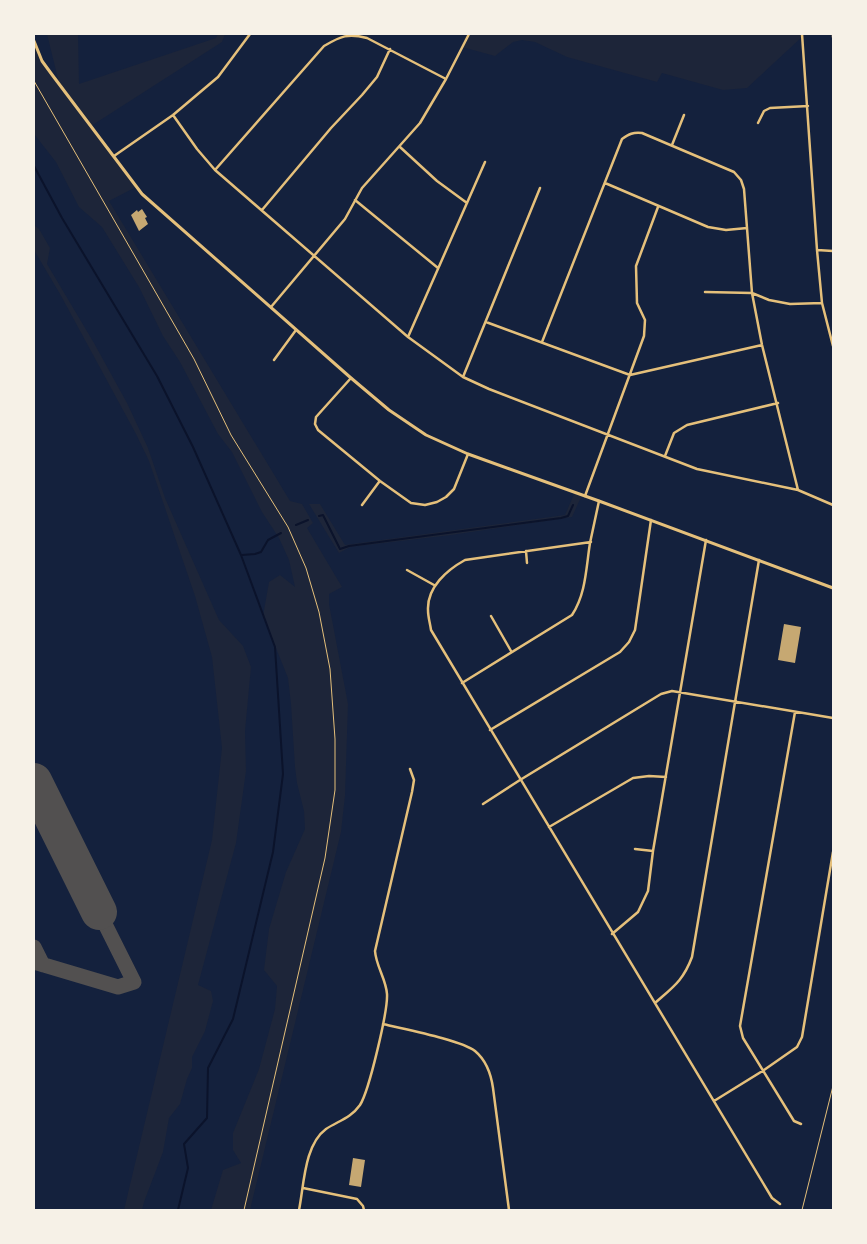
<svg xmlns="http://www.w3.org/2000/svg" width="867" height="1244" viewBox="0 0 867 1244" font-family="'Exo 2',sans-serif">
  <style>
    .green { fill: #1d2539 }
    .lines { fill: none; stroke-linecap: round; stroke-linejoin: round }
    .stream { stroke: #0b132b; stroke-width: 2 }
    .taxiway { stroke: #525050; stroke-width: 15 }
    .runway { stroke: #525050; stroke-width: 36 }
    .building { fill: #c6a872 }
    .path { stroke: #e5c07b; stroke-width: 1 }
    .service { stroke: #e5c07b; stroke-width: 1 }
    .minor { stroke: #e5c07b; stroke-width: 2.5 }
    .tertiary { stroke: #e5c07b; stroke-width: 3 }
  </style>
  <rect width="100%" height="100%" fill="#14213d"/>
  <!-- green -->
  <path class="green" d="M47,34H78L79,84L216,38L218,34H225L222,42L91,126L136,187L109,201L290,501L302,504L313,523L307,528L342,587L329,594V604L348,704L345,796L341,832L250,1210H211L223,1170L241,1163L233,1150V1133L259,1069L275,1009L277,986L264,970L269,929L286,872L305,829L304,811L297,783L295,767L291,704L288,678L263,616L269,582L280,575L295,587L289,560L279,538L262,512L232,452L218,434L180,362L163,336L139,287L102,227L79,207L56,162L34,134V41L42,61L59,83Z
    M469,34H802V37L747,88L723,90L662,73L657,82L567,57L535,42L522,40L513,42L495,56L462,47Z
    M34,225L39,229L50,248L47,264L94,343L127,403L148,448L165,498L219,620L243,646L251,667L245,731L246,771L236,843L198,985L211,991L213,1001L205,1031L192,1057V1068L187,1079L180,1104L169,1118L163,1152L144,1202L142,1210H124L212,840L222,748L212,657L195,596L149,461L136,434L60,294L34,250Z
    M575,492L582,495L572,517L451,535L350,547L339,553L309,504H320L345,545L565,515Z"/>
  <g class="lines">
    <!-- stream -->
    <path class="stream" d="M34,166L62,218L157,376L193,447L241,555L275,647L283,774L273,852L233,1019L208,1068L207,1118L184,1144L188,1168L178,1210
      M319,516L323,515L340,549L349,546L561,518L568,516L573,505
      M296,525L308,520
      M242,555L255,554L261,552L268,540L281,533"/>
    <!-- taxiway -->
    <path class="taxiway" d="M34,947L43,965
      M34,962L118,987L134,982L99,912"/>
    <!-- runway -->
    <path class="runway" d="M34,781L99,912"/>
  </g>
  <!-- building -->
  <path class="building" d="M142,209L147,217L145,218L148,224L139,231L131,215L137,210L138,212Z
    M784,624L801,627L795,663L778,660Z
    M353,1158L365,1160L361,1187L349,1185Z"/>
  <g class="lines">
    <!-- path -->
    <path class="path" d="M34,81L194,359L231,435L288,527L306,568L319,612L330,669L335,739V790L325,858L244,1210"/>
    <!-- service -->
    <path class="service" d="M802,1210L833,1086"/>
    <!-- minor -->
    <path class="minor" d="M802,34L817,250L822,303L833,346
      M833,34V37
      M173,115L197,149L215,170L408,337L463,377L489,389L697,469L798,490L833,505
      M758,123L764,111L770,108L808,106
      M672,145L684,115
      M400,147L437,181L467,203
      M114,156L173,115L218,77L250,34
      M215,170L324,46C341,36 348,33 367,38L446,79
      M605,183L708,227L726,230L747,228
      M355,200L438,268
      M262,210L331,128L362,95L377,77L390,49
      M817,250L833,251
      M705,292L752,293L769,300L790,304L822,303
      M271,307L345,219L362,188L420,123L446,79L469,34
      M486,322L630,375L762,345
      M408,337L485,162
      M542,342L622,139C629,134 633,132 642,133L734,172L741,180L744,189L752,293L762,345L798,490
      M274,360L296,330
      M463,377L540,188
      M351,378L316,417L315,424L318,430L380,481L411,503L425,505L437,502L446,497L454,489L468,454
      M665,456L674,433L687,425L778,403
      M585,496L644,336L645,320L637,303L636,266L658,207
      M362,505L379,482
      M591,542L465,560C447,570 427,587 428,610C428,617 430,623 431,630L772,1198L780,1204
      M526,551L527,563
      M407,570L434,585
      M491,616L511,651
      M462,683L572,615C586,594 586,568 590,543C593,529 596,515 599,501
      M795,712L740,1026L743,1038L794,1121L801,1124
      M490,730L620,652L629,642L635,630L651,520
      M483,804L520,780L661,694L672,691L833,718
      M549,827L633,778L649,776L666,777
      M635,849L653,851
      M612,934L638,912L648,891L653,851L706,540
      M655,1003C673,987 683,981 692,957L759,560
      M383,1024C403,1029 461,1040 475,1051C487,1061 491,1074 493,1088L509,1210
      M714,1101L764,1070L797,1047L802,1037L833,852
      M303,1188L357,1199L363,1206L364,1210
      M299,1210C304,1186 304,1145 326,1129C338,1121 351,1118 360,1105C369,1091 388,1011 387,994C386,979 376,966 375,951L412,792L414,780L410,769"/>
    <!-- tertiary -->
    <path class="tertiary" d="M34,41L42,61L53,76L142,194L351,378L389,410L426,435L468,454L599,501L833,588"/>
  </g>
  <!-- border -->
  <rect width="867" height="1244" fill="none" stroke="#f6f1e7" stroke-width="70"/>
</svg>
